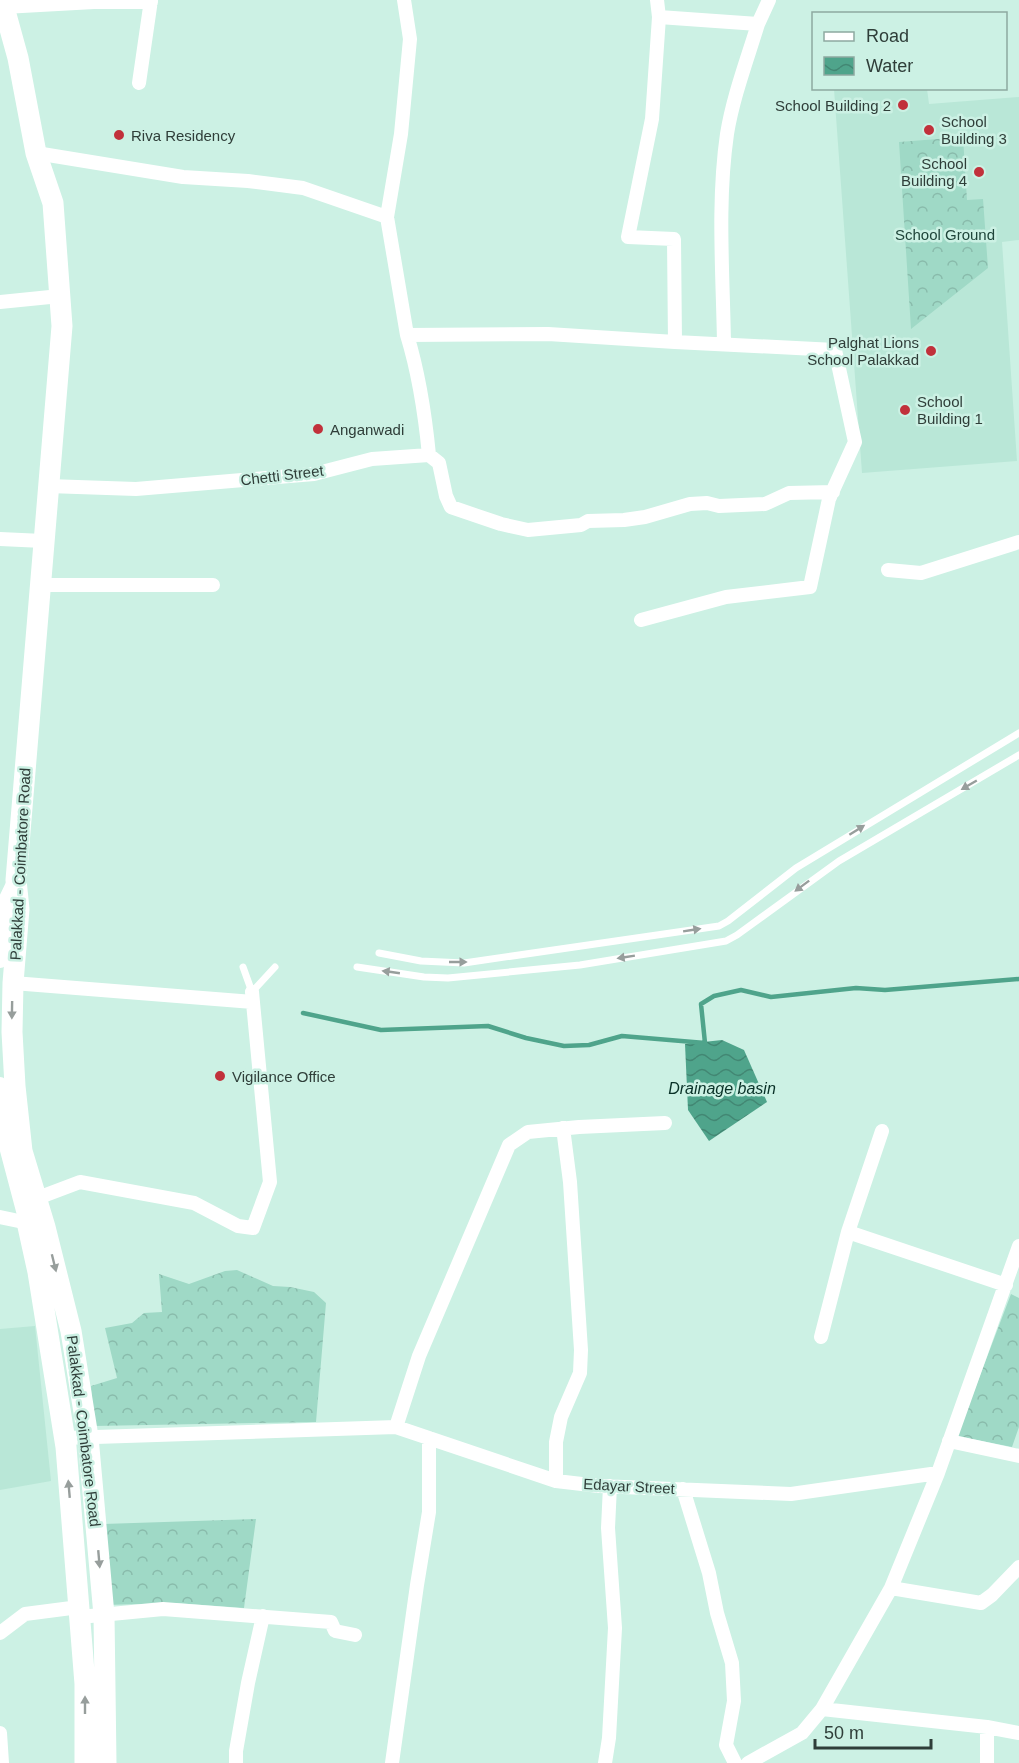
<svg xmlns="http://www.w3.org/2000/svg" width="1019" height="1763" viewBox="0 0 1019 1763" font-family="Arial,sans-serif">
  <style>
    .built { fill: #b9e7d7 }
    .forest { fill: url(#forest-crowns) }
    .water { fill: url(#water-waves) }
    .lines { fill: none; stroke-linecap: round; stroke-linejoin: round }
    .stream { stroke: #4fa48b; stroke-width: 4.5 }
    .service { stroke: #fff; stroke-width: 7 }
    .minor { stroke: #fff; stroke-width: 14 }
    .tertiary { stroke: #fff; stroke-width: 16 }
    .primary { stroke: #fff; stroke-width: 21 }
    .oneway { fill: #979e9c }
    .poi-dot { fill: #c1313b; stroke: #ccf1e4; stroke-width: 2 }
    .labels { text-anchor: middle; dominant-baseline: central; stroke-width: 5; stroke-linejoin: round; paint-order: stroke }
    .poi-label { font-size: 15px; fill: #2f3e39; stroke: #ccf1e4; text-anchor: start }
    .park-label { font-size: 15px; fill: #1f453a; stroke: #ccf1e4 }
    .street-label { font-size: 15px; fill: #2f3e39; stroke: #ccf1e4 }
    .water-label { font-size: 16px; font-style: italic; fill: #093127; stroke: #ccf1e4 }
  </style>
  <defs>
    <pattern id="forest-crowns" width="20" height="18" patternUnits="userSpaceOnUse" patternTransform="scale(1.5)"><rect width="20" height="18" fill="#9fd9c6"/><path d="M2 6a3 3 0 1 1 6 0M12 15a3 3 0 1 1 6 0" fill="none" stroke="#89bbab"/></pattern>
    <pattern id="water-waves" width="16" height="10" patternUnits="userSpaceOnUse" patternTransform="scale(1.5)"><rect width="16" height="10" fill="#4fa48b"/><path d="M0 5q4-4 8 0t8 0" fill="none" stroke="#428773"/></pattern>
  </defs>
  <rect width="100%" height="100%" fill="#ccf1e4"/>
  <!-- built -->
  <path class="built" d="M834,89H927L929,104L1019,97V240L1002,242L1017,461L862,473Z
    M35,1326L51,1481L0,1490V1329Z"/>
  <!-- forest -->
  <path class="forest" d="M963,137L967,200L983,199L988,268L911,329L899,142Z
    M237,1270L273,1286L290,1287L314,1292L326,1303L316,1422L94,1426L91,1386L117,1378L105,1328L132,1323L144,1313L162,1312L159,1274L189,1284L225,1271Z
    M1011,1294L1019,1298V1427L1012,1447L957,1436Z
    M256,1519L244,1608L175,1603L105,1605L103,1524Z"/>
  <!-- water -->
  <path class="water" d="M722,1040L744,1050L767,1102L709,1141L688,1110L685,1044Z"/>
  <g class="lines">
    <!-- stream -->
    <path class="stream" d="M303,1013L381,1030L488,1026L526,1038L564,1046L589,1045L622,1036L705,1043L701,1004L714,996L741,990L771,997L856,988L885,990L1019,979"/>
    <!-- service -->
    <path class="service" d="M379,953L421,961L464,963L719,926L728,921L796,868L1019,733
      M243,967L252,992L275,967
      M357,967L424,977L448,978L580,965L726,941L737,935L839,861L1019,755"/>
    <!-- minor -->
    <path class="minor" d="M657,0L659,17
      M4,7L94,2H151
      M139,83L151,0
      M36,153L183,177L248,181L303,188L387,217L407,335L548,334L675,342L835,350L855,442L829,499L810,587L726,597L641,620
      M387,217L401,134L410,39L404,0
      M0,302L60,296
      M675,342L674,239L628,237L652,119L659,17L758,24L769,0
      M724,344C723,275 717,203 727,134C733,97 747,60 758,24
      M429,455L439,463L446,496L451,507L501,524L528,530L581,525L588,521L624,520L645,517L690,504L707,503L719,506L765,504L789,493L833,492
      M48,486L136,489L314,474L372,459L429,455C425,414 419,374 407,335
      M0,539L43,541
      M888,570L921,573L1019,542
      M40,585H213
      M13,983L253,1002
      M35,1199L80,1182L194,1203L238,1226L253,1228L270,1182L252,992
      M0,1217L33,1224
      M848,1232L1006,1285
      M821,1337L848,1232L882,1131
      M396,1427L419,1356L509,1145L528,1132L579,1127L665,1123
      M65,1438L396,1427L556,1481L599,1486L791,1494L938,1473
      M949,1441L1019,1456
      M556,1481V1442L561,1417L580,1373L581,1350L570,1182L563,1128
      M683,1489L709,1573L717,1613L732,1663L734,1701L726,1745L735,1763
      M891,1588L981,1603L992,1595L1019,1567
      M80,1617L163,1609L331,1622L335,1631L355,1635
      M0,1633L25,1614L79,1607
      M822,1709L987,1727V1763
      M987,1727L1019,1733
      M0,1733L2,1763
      M236,1763V1751L248,1683L263,1616
      M392,1763L417,1585L429,1512V1438
      M605,1763L609,1738L615,1628L608,1528L610,1486
      M748,1763L802,1733L822,1709L891,1588L938,1473L1019,1246"/>
    <!-- tertiary -->
    <path class="tertiary" d="M0,960L4,905L16,880
      M0,1085L4,1135L27,1222"/>
    <!-- primary -->
    <path class="primary" d="M2,0L18,58L36,153L53,203L62,326L16,880L19,909L13,983L12,1032L15,1086L22,1151L45,1227L71,1331L88,1437L104,1615L106,1763
      M27,1222L38,1272L66,1447L85,1684V1763"/>
  </g>
  <!-- one-way arrows -->
  <defs><path id="oneway-solid" d="M-6-.8H1V-3.2L6.5 0L1 3.2V.8H-6Z" transform="scale(1.5)"/></defs>
  <g class="oneway">
    <use href="#oneway-solid" transform="translate(969 785) rotate(150)"/>
    <use href="#oneway-solid" transform="translate(857 830) rotate(-32)"/>
    <use href="#oneway-solid" transform="translate(802 886) rotate(143)"/>
    <use href="#oneway-solid" transform="translate(692 930) rotate(-9)"/>
    <use href="#oneway-solid" transform="translate(626 957) rotate(171)"/>
    <use href="#oneway-solid" transform="translate(458 962)"/>
    <use href="#oneway-solid" transform="translate(391 972) rotate(-172)"/>
    <use href="#oneway-solid" transform="translate(12 1010) rotate(91)"/>
    <use href="#oneway-solid" transform="translate(54 1263) rotate(76)"/>
    <use href="#oneway-solid" transform="translate(69 1489) rotate(-95)"/>
    <use href="#oneway-solid" transform="translate(99 1559) rotate(85)"/>
    <use href="#oneway-solid" transform="translate(85 1705) rotate(-90)"/>
  </g>
  <!-- markers -->
  <g class="poi-dot">
    <circle cx="903" cy="105" r="6"/>
    <circle cx="929" cy="130" r="6"/>
    <circle cx="119" cy="135" r="6"/>
    <circle cx="979" cy="172" r="6"/>
    <circle cx="931" cy="351" r="6"/>
    <circle cx="905" cy="410" r="6"/>
    <circle cx="318" cy="429" r="6"/>
    <circle cx="220" cy="1076" r="6"/>
  </g>
  <g class="labels">
    <!-- poi labels -->
    <g class="poi-label">
      <text x="891" y="105" text-anchor="end">School Building 2</text>
      <text x="941" y="121">School<tspan x="941" dy="17">Building 3</tspan></text>
      <text x="131" y="135">Riva Residency</text>
      <text x="967" y="163" text-anchor="end">School<tspan x="967" dy="17">Building 4</tspan></text>
      <text x="919" y="342" text-anchor="end">Palghat Lions<tspan x="919" dy="17">School Palakkad</tspan></text>
      <text x="917" y="401">School<tspan x="917" dy="17">Building 1</tspan></text>
      <text x="330" y="429">Anganwadi</text>
      <text x="232" y="1076">Vigilance Office</text>
    </g>
    <!-- park labels -->
    <g class="park-label">
      <text x="945" y="234">School Ground</text>
    </g>
    <!-- street labels -->
    <g class="street-label">
      <text transform="translate(282 475) rotate(-7)">Chetti Street</text>
      <text transform="translate(20 864) rotate(-87)">Palakkad - Coimbatore Road</text>
      <text transform="translate(84 1431) rotate(83)">Palakkad - Coimbatore Road</text>
      <text transform="translate(629 1486) rotate(3)">Edayar Street</text>
    </g>
    <!-- water labels -->
    <g class="water-label">
      <text x="722" y="1088">Drainage basin</text>
    </g>
  </g>
  <!-- legend -->
  <rect x="812" y="12" width="195" height="78" fill="#ccf1e4" stroke="#8da9a0" stroke-width="1.5"/>
  <rect x="824" y="32" width="30" height="9" fill="#ffffff" stroke="#8da9a0" stroke-width="1.5"/>
  <text x="866" y="42" font-size="18" fill="#2f3e39">Road</text>
  <rect x="824" y="57" width="30" height="18" fill="url(#water-waves)" stroke="#8da9a0" stroke-width="1.5"/>
  <text x="866" y="72" font-size="18" fill="#2f3e39">Water</text>
  <!-- scale -->
  <path d="M815 1739v9h116v-9" fill="none" stroke="#2f3e39" stroke-width="3"/>
  <text x="824" y="1739" font-size="18" fill="#2f3e39" stroke="#ccf1e4" stroke-width="4.5" paint-order="stroke">50 m</text>
</svg>
